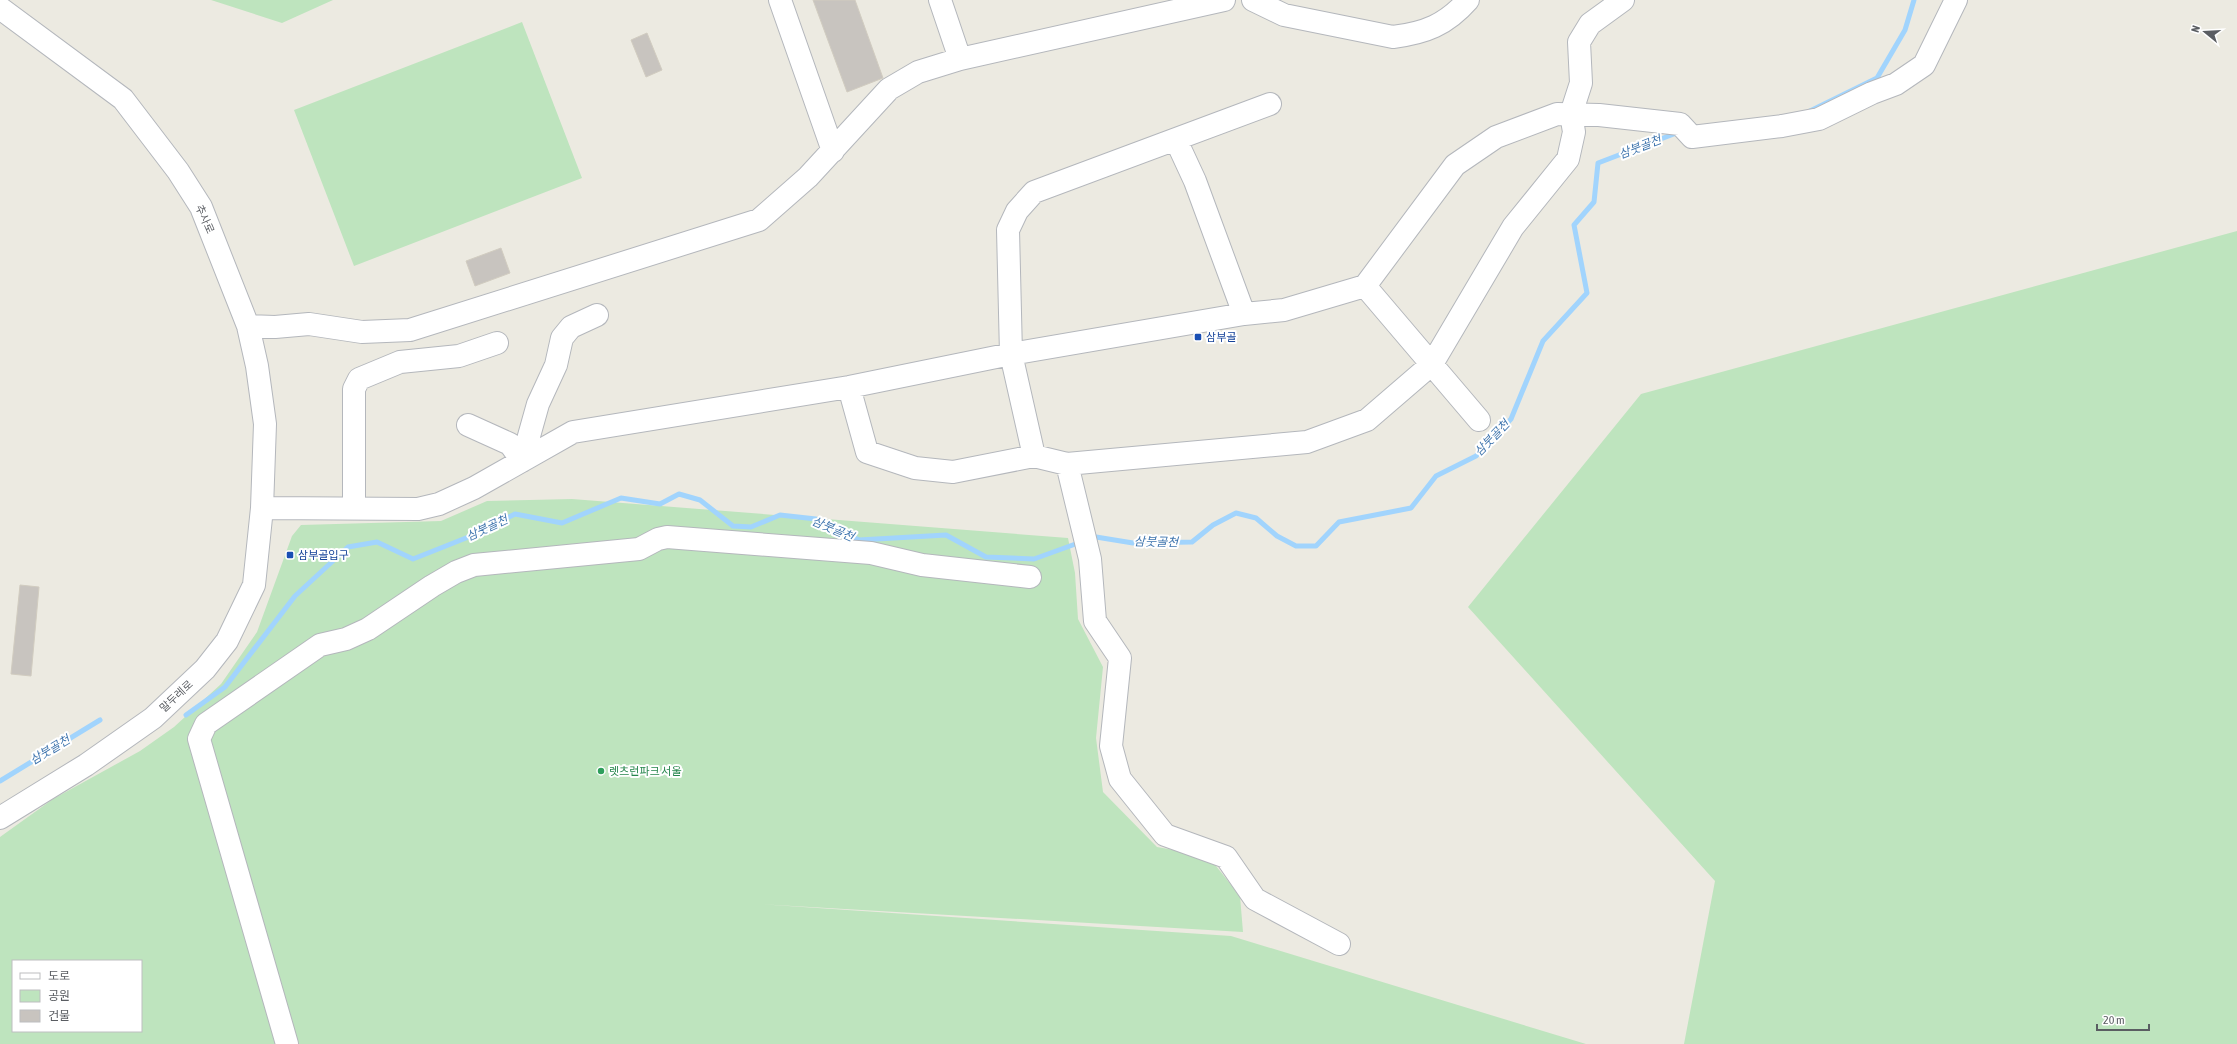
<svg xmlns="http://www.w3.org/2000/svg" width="2237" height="1044" viewBox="0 0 2237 1044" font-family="'Asap Condensed','Noto Sans KR',sans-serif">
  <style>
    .green { fill: #bee4be; fill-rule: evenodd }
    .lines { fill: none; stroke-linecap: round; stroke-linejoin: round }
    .stream { stroke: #a1d4fd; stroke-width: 5 }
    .building { fill: #c8c4bf; stroke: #d1ccc0 }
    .minor-casing { stroke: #b4b7bc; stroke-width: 24 }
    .minor { stroke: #fff; stroke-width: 22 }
    .transit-dot { fill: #1a4fb4; stroke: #fff; stroke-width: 1.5 }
    .leisure-dot { fill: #2e9e5b; stroke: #fff; stroke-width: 1.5 }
    .labels { text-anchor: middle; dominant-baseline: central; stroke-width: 4; stroke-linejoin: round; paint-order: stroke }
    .street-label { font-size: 11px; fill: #5a5d62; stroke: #fff }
    .transit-label { font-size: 11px; fill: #164399; stroke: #fff; text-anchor: start }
    .leisure-label { font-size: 11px; fill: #27864d; stroke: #fff; text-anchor: start }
    .water-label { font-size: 12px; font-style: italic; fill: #3f75ae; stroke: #fff }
  </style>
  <rect width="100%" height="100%" fill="#eceae1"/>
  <!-- green -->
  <path class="green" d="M211,0H333L282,23Z
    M522,22L582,178L354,266L294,110Z
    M2237,231V1044H1684L1715,881L1468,607L1641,394Z
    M572,499L1068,538L1075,573L1078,619L1103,667L1096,738L1103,792L1157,847L1208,856L1240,896L1243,932L759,904L1231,936L1586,1044H0V837L53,799L140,751L174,727L221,684L257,632L292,536L301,525L441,521L487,501ZM13,961H141V1031H13Z"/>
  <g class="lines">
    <!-- stream -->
    <path class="stream" d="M1810,111L1877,78L1905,30L1914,0
      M1091,539L1096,537L1133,543L1192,542L1213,525L1236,513L1256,518L1277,536L1296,546H1316L1339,522L1411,508L1436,476L1476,456L1511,419L1543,341L1587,293L1574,225L1594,202L1598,163L1679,132
      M186,715L225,687L295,596L348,547L377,542L413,559L471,536L515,514L562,523L621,498L660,504L679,494L700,500L733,526L751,527L780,515L816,519L859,540L946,535L986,557L1034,559L1081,542
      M0,781L100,720"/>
  </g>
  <!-- building -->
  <path class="building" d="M813,0H855L883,78L847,92Z
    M647,33L662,70L646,77L631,40Z
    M501,248L510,273L475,286L466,261Z
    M20,585L39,587L31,676L11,674Z"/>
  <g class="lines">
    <!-- minor casing -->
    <g class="minor-casing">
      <path id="minor" d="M780,0L833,151
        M940,0L960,59
        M1253,0L1284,15L1393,37C1425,33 1446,25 1468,0
        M0,8L123,99L178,171L201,207L248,326L257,366L265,424L262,508L254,585L227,641L205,669L153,718L86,765L0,818
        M1176,140L1195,181L1244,314
        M1365,286L1479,420
        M248,326L275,327L309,324L362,332L410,330L759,220L808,177L889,89L918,72L960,59L1224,0
        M849,387L867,452L915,468L953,472L1034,456L1067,464L1307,442L1367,420L1432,364L1513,227L1568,159L1574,132L1571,114L1581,83L1579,42L1590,24L1623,0
        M468,425L510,444L522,461
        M1034,456L1011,354L1008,230L1017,211L1034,192L1270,104
        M522,461L538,404L556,365L562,338L571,327L597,315
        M1067,464L1090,559L1095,621L1120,658L1111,746L1120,779L1165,835L1226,857L1255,899L1339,944
        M262,508L418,509L439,504L474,488L573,432L849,387L1011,354L1244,314L1284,310L1365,286L1455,165L1496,137L1557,114L1599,115L1680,124L1692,137L1782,126L1819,119L1872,93L1896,84L1924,65L1956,0
        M354,508V389L359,379L400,362L459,356L497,343
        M287,1044L199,739L206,724L320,645L346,639L368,629L432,586L456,572L474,565L639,549L658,539L667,537L871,553L922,565L1030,577"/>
    </g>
    <!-- minor -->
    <use href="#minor" class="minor"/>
  </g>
  <!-- markers -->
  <g class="transit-dot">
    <rect x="1194" y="333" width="8" height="8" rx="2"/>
    <rect x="286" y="551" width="8" height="8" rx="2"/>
  </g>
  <circle class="leisure-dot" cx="601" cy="771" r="4"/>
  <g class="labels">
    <!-- street labels -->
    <g class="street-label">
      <text transform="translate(205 219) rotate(66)">추사로</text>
      <text transform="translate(176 696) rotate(-43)">말두레로</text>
    </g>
    <!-- transit labels -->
    <g class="transit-label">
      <text x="1206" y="337">삼부골</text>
      <text x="298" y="555">삼부골입구</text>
    </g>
    <!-- leisure labels -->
    <g class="leisure-label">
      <text x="609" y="771">렛츠런파크 서울</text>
    </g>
    <!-- water labels -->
    <g class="water-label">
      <text transform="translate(1640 147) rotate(-21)">삼붓골천</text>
      <text transform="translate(1492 438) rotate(-46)">삼붓골천</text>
      <text transform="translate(487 528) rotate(-25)">삼붓골천</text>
      <text transform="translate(833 529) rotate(23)">삼붓골천</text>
      <text transform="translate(1156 542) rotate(1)">삼붓골천</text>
      <text transform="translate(50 750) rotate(-31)">삼붓골천</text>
    </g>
  </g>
  <!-- legend -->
  <rect x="12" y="960" width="130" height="72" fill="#ffffff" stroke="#bdbec0"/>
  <rect x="20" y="973" width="20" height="6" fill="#ffffff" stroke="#bdbec0"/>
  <text x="48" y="980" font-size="12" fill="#5a5d62">도로</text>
  <rect x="20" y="990" width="20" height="12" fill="#bee4be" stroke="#bdbec0"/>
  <text x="48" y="1000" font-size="12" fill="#5a5d62">공원</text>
  <rect x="20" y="1010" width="20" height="12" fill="#c8c4bf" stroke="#bdbec0"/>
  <text x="48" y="1020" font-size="12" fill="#5a5d62">건물</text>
  <!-- north arrow -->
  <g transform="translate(2205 32) rotate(288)" stroke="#ffffff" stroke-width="3" paint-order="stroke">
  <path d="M0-3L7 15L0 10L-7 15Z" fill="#5a5d62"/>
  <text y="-6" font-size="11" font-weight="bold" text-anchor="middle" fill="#5a5d62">N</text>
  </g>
  <!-- scale -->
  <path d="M2097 1024v6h52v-6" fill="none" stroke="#5a5d62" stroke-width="2"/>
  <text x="2103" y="1024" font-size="12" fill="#5a5d62" stroke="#ffffff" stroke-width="3" paint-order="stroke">20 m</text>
</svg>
